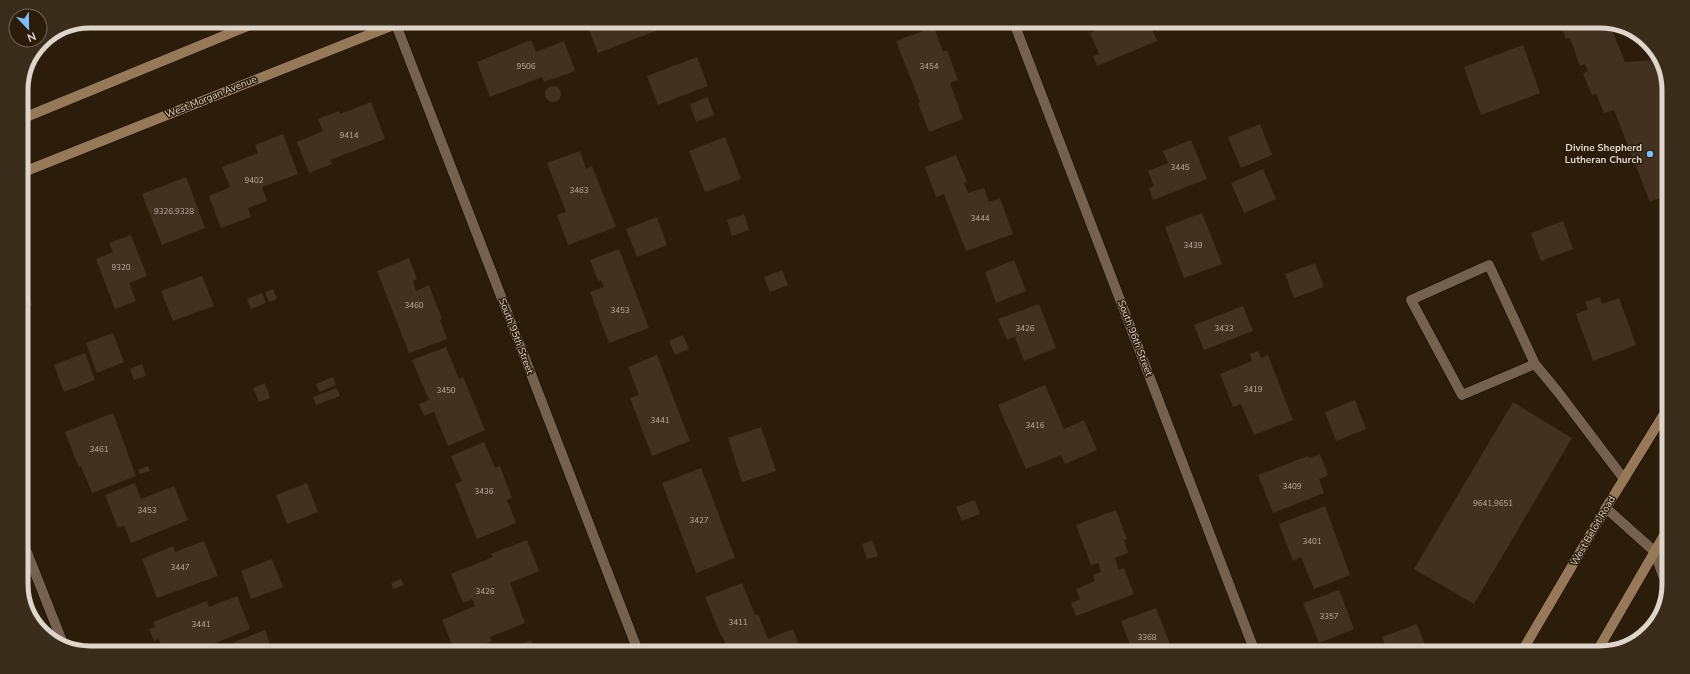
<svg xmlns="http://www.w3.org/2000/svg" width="1690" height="674" viewBox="0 0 1690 674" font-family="'Nunito Sans',sans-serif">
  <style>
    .building { fill: #423120 }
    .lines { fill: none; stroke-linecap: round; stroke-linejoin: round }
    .lane-casing { stroke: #140600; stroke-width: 11 }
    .street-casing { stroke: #140600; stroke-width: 11 }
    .secondary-casing { stroke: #140600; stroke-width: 11 }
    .lane { stroke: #74614e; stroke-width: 10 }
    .street { stroke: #74614e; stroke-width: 10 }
    .secondary { stroke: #967959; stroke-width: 10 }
    .poi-dot { fill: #7ebdf9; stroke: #2c1d0b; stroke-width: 1.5 }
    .labels { text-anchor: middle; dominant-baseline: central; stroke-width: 3; stroke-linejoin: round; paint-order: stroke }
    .number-label { font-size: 8px; fill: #b8aca0 }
    .street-label { font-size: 10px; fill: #dfd5ca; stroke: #2c1d0b }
    .poi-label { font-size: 10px; font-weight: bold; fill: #dfd5ca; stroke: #2c1d0b; text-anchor: end }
    .rim { fill: none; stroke: #dfd5ca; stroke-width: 5 }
  </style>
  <rect width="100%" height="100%" fill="#2c1d0b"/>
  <!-- building -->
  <path class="building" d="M86,22L88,24L40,44L41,41L64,26Z
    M586,22H665L666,27L598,53Z
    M1112,23L1150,24L1157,41L1097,66L1093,56L1099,54L1090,33Z
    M1189,24H1201L1190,28Z
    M1561,25H1610L1625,62L1659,60L1669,85L1668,195L1650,202L1614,110L1604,113L1596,93L1592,95L1583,74L1588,71L1585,64L1580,66L1570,38L1566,39Z
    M934,27L943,52L947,50L958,80L950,83L963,119L929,132L918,103L920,102L896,41Z
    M531,40L536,52L564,41L575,71L544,82L542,77L490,97L477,62Z
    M1523,45L1540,93L1481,115L1464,67Z
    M697,57L708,86L658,105L647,76Z
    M545 94a8 8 0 1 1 16 0a8 8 0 1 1-16 0Z
    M708,97L714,115L696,122L690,104Z
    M371,102L385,139L330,160L332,164L309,173L297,142L323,131L318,119L339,111L340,114Z
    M1260,124L1272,155L1241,168L1228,137Z
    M283,134L298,174L262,187L267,201L248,208L251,217L221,228L209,196L230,187L222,167L258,153L255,145Z
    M725,137L741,179L705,192L689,151Z
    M1191,140L1207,179L1153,200L1149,188L1154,186L1148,171L1168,163L1163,151Z
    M580,151L586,169L592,166L616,227L568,245L557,215L566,212L547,163Z
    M956,155L967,182L964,183L968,193L984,188L989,202L1000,198L1013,234L966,251L944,194L936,197L925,167Z
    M1263,169L1276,199L1244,213L1231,183Z
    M186,177L205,228L162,245L142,194Z
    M1202,213L1222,264L1184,278L1165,227Z
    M744,214L749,230L732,236L727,220Z
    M657,217L667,245L637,257L626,229Z
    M1563,221L1573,249L1541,261L1531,233Z
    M131,235L147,276L129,283L136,301L115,309L96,259L113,252L109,243Z
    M619,249L649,328L609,343L590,292L604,287L601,280L598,281L590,260Z
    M409,258L417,279L413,281L416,291L429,285L442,319L440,320L447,339L409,353L377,271Z
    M1014,260L1026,291L996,303L985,272Z
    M1315,263L1324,287L1294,298L1285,274Z
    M782,270L788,285L770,292L764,277Z
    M21,276L32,305L21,310Z
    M202,276L214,306L173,321L161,291Z
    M273,289L277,299L269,302L265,292Z
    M262,293L266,303L251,309L247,299Z
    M1600,297L1602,304L1619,298L1636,345L1593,361L1576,314L1588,309L1585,302Z
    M1039,304L1056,348L1024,361L1015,337L1007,340L998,319Z
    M1243,306L1253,331L1204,350L1194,325Z
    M113,333L124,362L97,373L86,343Z
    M683,335L689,349L675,355L669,341Z
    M446,347L459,379L463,377L485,430L448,446L434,412L424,416L419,404L429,400L412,360Z
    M1258,351L1261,358L1268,355L1293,420L1254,435L1241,404L1233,407L1220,374L1252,361L1250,354Z
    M85,353L95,380L64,392L54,365Z
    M657,355L690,441L652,456L630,398L639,395L628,367Z
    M142,364L146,376L134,380L130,369Z
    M333,377L336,385L319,392L316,384Z
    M265,383L270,398L259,402L253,388Z
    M1045,385L1064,429L1084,420L1097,450L1065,464L1061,455L1026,469L998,405Z
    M337,388L340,396L316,405L313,397Z
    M1355,400L1366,429L1336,441L1325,412Z
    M1513,402L1572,438L1474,604L1414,569Z
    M113,413L136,476L92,493L81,466L79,468L65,432Z
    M761,427L776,471L742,482L728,438Z
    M484,442L495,468L500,466L512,498L507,500L516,523L477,539L455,484L462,481L451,456Z
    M1320,454L1328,475L1319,479L1324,493L1273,513L1258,475L1308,456L1309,458Z
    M148,466L150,471L140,474L138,470Z
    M701,468L735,558L696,573L662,483Z
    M135,483L141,499L174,486L188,520L131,543L124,525L118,528L105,495Z
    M307,483L318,512L287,524L276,495Z
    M975,500L980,514L962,521L956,507Z
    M1325,506L1350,575L1314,589L1301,557L1293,561L1279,524Z
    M1116,510L1127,539L1124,540L1128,553L1115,558L1119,570L1124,568L1134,594L1076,616L1071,603L1080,599L1076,589L1095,581L1093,575L1101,572L1098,563L1091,565L1076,525Z
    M527,540L539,571L510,583L525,623L490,637L492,641L468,650H454L442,620L475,606L472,599L463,603L451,574L493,557L491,554Z
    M872,540L878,556L867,559L862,544Z
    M204,541L218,576L157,598L142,559L173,546L175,552Z
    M272,559L283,587L251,599L241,571Z
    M401,579L404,585L393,589L391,583Z
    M742,583L755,615L758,614L768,639L793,629L801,651H726L725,647H727L722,636H721L705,597Z
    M1339,590L1354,629L1319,643L1303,603Z
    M237,596L250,629L198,650H163L159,639L154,641L149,629L155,627L153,622L207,601L209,607Z
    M1156,608L1173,652H1133L1121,621Z
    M1417,624L1428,653L1388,652L1382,637Z
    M265,630L272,650H237L234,642Z
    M531,640L535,650H505Z"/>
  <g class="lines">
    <!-- lane casing -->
    <g class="lane-casing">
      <path id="lane" d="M1535,364L1462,395L1411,300L1489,265L1535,364L1558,392L1624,479"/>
    </g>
    <!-- street casing -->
    <g class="street-casing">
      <path id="street" d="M395,22L638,651
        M1014,23L1255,652
        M1606,508L1654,551L1665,581
        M21,537L64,646"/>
    </g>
    <!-- secondary casing -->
    <g class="secondary-casing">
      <path id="secondary" d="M21,119L260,21
        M21,173L401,22
        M1521,653L1606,508L1667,409
        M1596,653L1666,532"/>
    </g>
    <!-- lane -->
    <use href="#lane" class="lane"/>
    <!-- street -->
    <use href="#street" class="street"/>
    <!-- secondary -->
    <use href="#secondary" class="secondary"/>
  </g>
  <!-- markers -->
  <circle class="poi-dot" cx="1650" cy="154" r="4"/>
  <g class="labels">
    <!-- number labels -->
    <g class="number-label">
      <text x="526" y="66">9506</text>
      <text x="929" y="66">3454</text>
      <text x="349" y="135">9414</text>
      <text x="1180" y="167">3445</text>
      <text x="254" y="180">9402</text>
      <text x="579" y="190">3463</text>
      <text x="174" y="211">9326,9328</text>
      <text x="980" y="218">3444</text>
      <text x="1193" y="245">3439</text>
      <text x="121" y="267">9320</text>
      <text x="414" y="305">3460</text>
      <text x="620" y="310">3453</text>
      <text x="1025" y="328">3426</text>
      <text x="1224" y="328">3433</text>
      <text x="1253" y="389">3419</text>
      <text x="446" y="390">3450</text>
      <text x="660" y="420">3441</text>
      <text x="1035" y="425">3416</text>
      <text x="99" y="449">3461</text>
      <text x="1292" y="486">3409</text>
      <text x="484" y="491">3436</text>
      <text x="1493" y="503">9641,9651</text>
      <text x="147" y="510">3453</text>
      <text x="699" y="520">3427</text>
      <text x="1312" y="541">3401</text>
      <text x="180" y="567">3447</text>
      <text x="485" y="591">3426</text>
      <text x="1329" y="616">3357</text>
      <text x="738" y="622">3411</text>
      <text x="201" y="624">3441</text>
      <text x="1147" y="637">3368</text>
    </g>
    <!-- street labels -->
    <g class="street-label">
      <text transform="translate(211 97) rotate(-22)">West Morgan Avenue</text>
      <text transform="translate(516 336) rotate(69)">South 95th Street</text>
      <text transform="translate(1135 338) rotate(69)">South 96th Street</text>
      <text transform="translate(1593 531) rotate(-60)">West Beloit Road</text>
    </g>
    <!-- poi labels -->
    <g class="poi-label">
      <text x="1642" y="148">Divine Shepherd<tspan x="1642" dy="12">Lutheran Church</tspan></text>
    </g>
  </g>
  <!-- crop -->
  <path d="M0 0H1690V674H0ZM90 28H1600A62 62 0 0 1 1662 90V584A62 62 0 0 1 1600 646H90A62 62 0 0 1 28 584V90A62 62 0 0 1 90 28Z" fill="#3a2c1a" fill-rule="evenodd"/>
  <path class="rim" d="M90 28H1600A62 62 0 0 1 1662 90V584A62 62 0 0 1 1600 646H90A62 62 0 0 1 28 584V90A62 62 0 0 1 90 28Z"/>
  <!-- north arrow -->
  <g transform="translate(28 28) rotate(158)"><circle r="19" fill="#2c1d0b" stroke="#746757"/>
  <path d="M0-3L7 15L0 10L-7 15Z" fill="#7ebdf9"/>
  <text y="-6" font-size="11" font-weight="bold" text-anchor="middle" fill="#dfd5ca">N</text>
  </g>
</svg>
